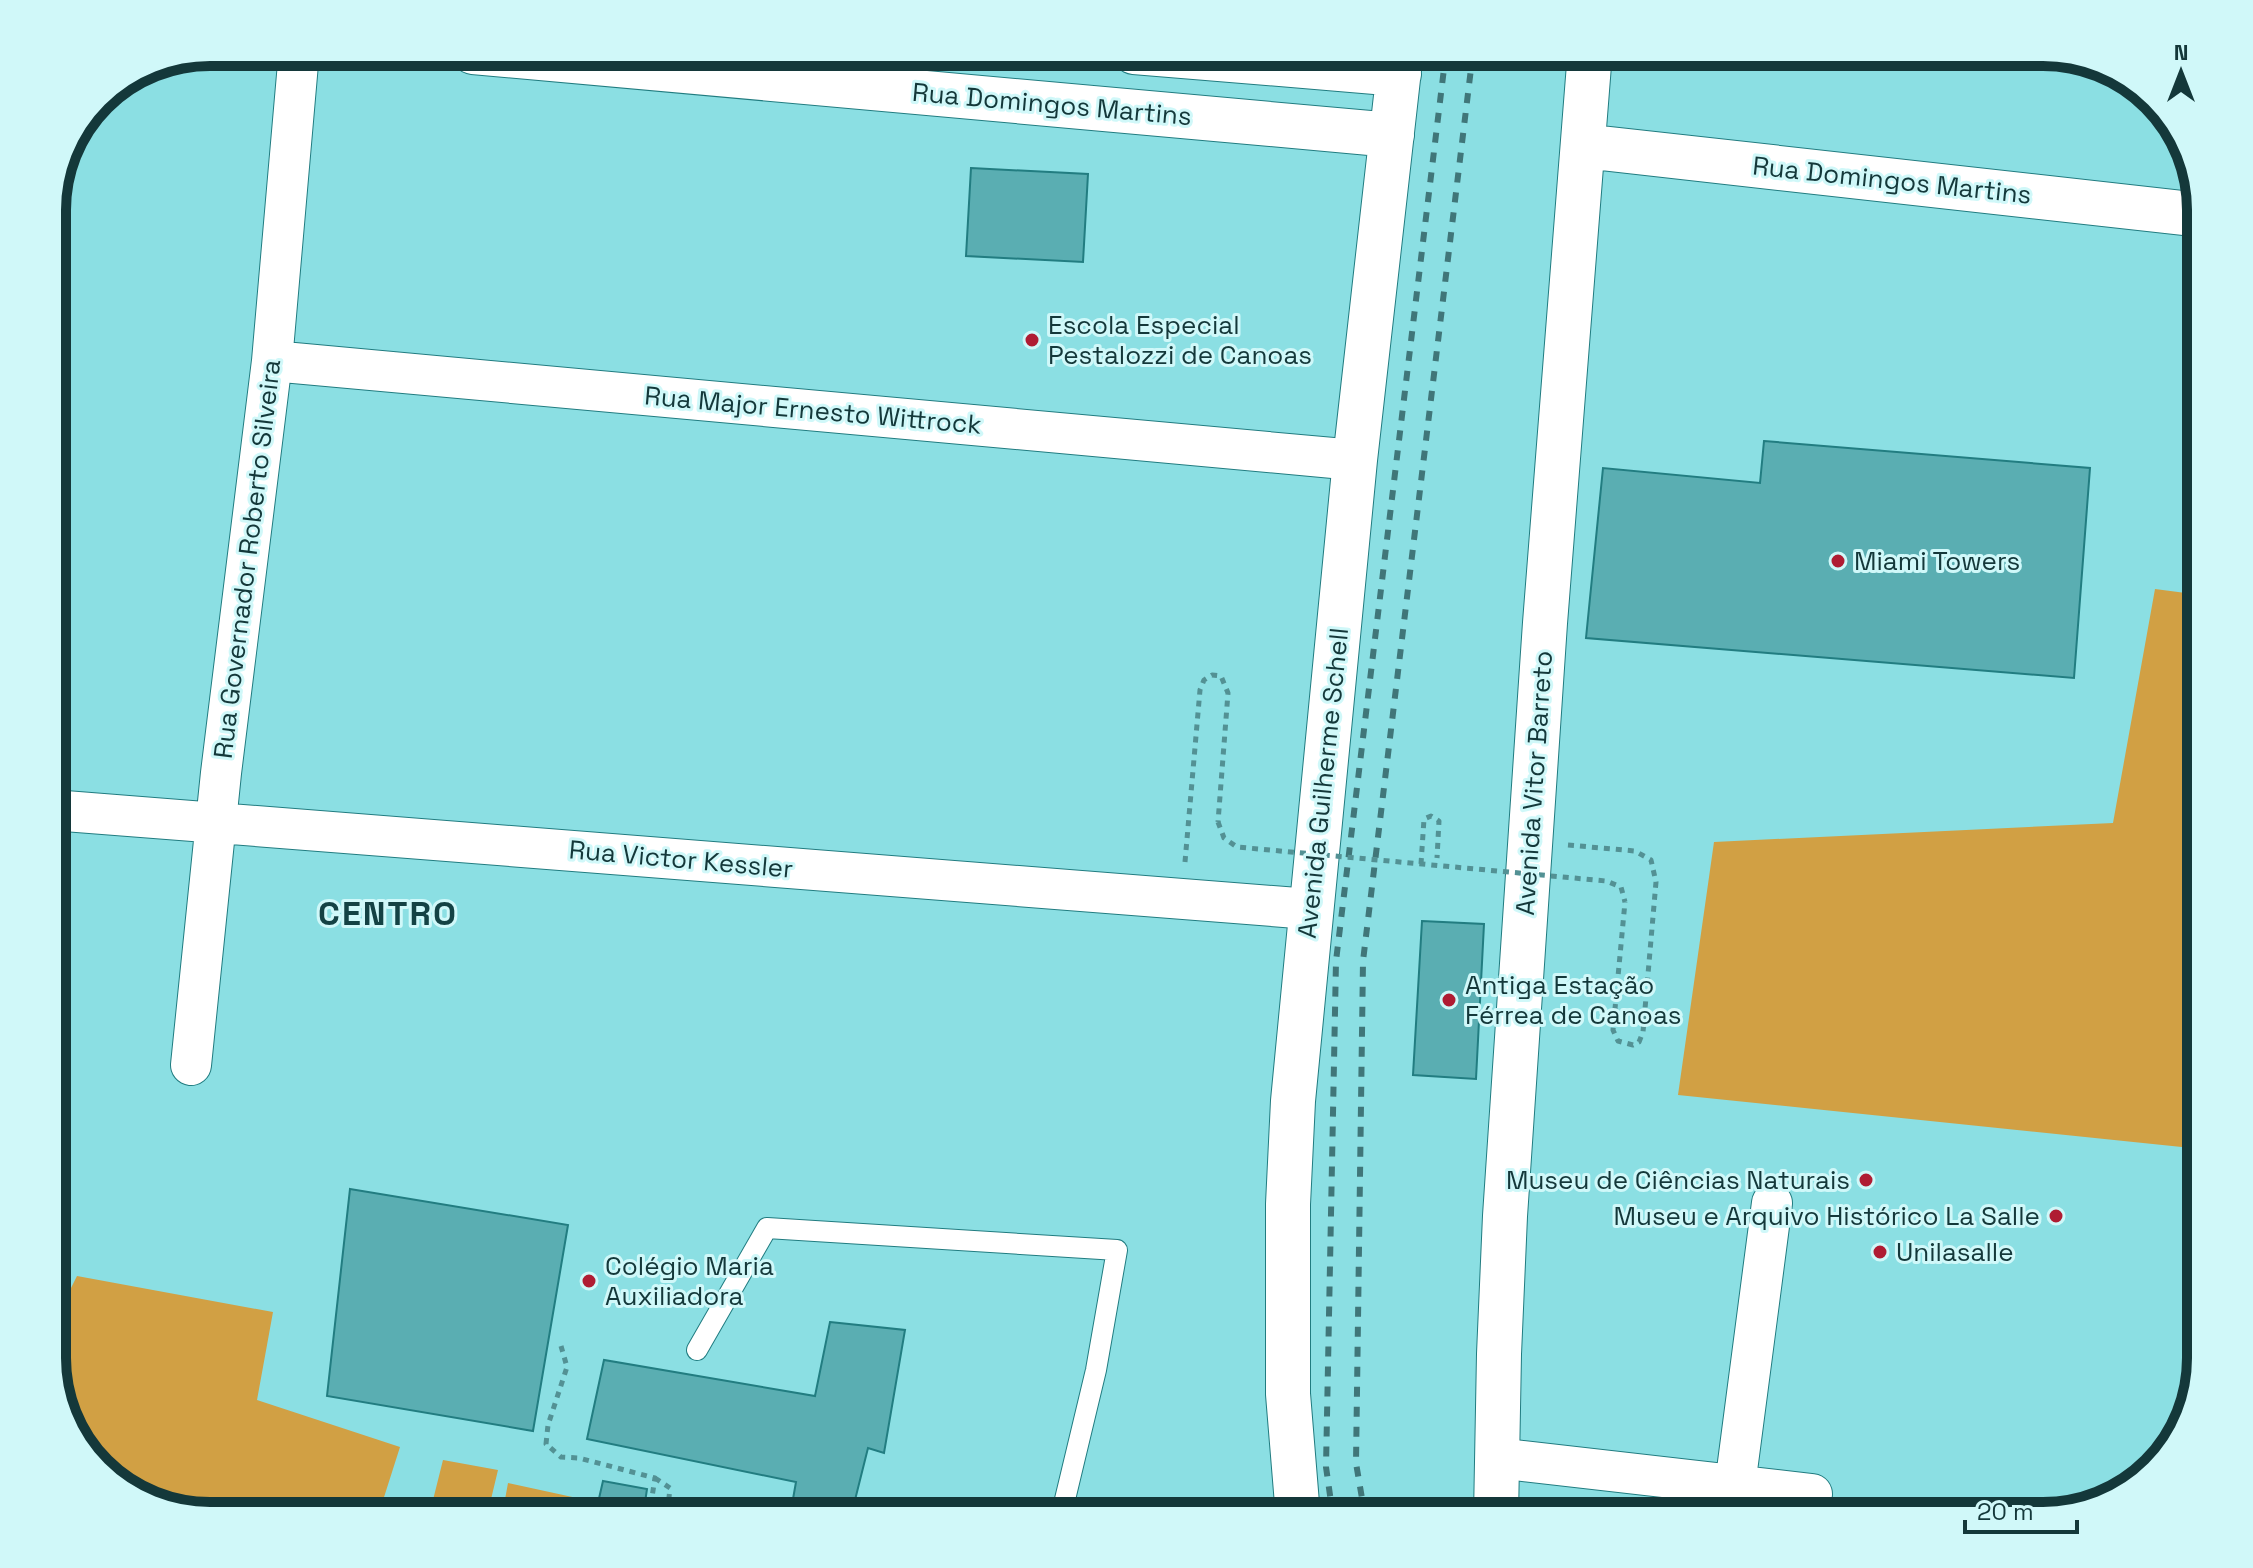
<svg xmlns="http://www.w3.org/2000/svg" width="2253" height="1568" viewBox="0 0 2253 1568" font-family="'Space Grotesk',sans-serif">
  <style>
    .green { fill: #d1a044 }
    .building { fill: #5aaeb2; stroke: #227d81; stroke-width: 2 }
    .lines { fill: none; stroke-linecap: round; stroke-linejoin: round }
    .lane-casing { stroke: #217c80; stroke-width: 22 }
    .street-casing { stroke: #217c80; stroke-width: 42 }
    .secondary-casing { stroke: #217c80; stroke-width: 46 }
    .path { stroke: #539194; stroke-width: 5; stroke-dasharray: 6 6; stroke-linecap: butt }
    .lane { stroke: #fff; stroke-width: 20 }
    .street { stroke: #fff; stroke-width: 40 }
    .secondary { stroke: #fff; stroke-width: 44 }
    .rail { stroke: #407679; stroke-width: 6; stroke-dasharray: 10 10; stroke-linecap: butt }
    .path-bridge { stroke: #539194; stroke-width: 5; stroke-dasharray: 6 6; stroke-linecap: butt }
    .poi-dot { fill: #af1c33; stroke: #d0f8f9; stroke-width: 3 }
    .labels { text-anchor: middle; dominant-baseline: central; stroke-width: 6; stroke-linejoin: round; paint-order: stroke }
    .street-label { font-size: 26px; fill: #14383a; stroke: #d0f8f9 }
    .poi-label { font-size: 26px; fill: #14383a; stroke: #d0f8f9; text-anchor: start }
    .district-label { font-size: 34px; font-weight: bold; letter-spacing: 2px; fill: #144244; stroke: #d0f8f9 }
    .rim { fill: none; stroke: #14383a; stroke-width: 10 }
  </style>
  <rect width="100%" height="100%" fill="#8bdfe3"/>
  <!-- green -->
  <path class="green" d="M2155,589L2201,595V1149L1678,1095L1714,842L2113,823Z
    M77,1276L273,1312L257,1400L400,1447L378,1516H210L122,1489L73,1437L52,1368V1326Z
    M443,1460L498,1470L487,1516H429Z
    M508,1483L577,1498L574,1516H502Z"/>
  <!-- building -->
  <path class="building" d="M971,168L1088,174L1083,262L966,256Z
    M1764,441L2090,468L2074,678L1586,638L1603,468L1760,483Z
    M1422,921L1484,924L1476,1079L1413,1075Z
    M350,1189L568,1225L533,1431L327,1396Z
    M830,1322L905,1330L884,1453L868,1448L851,1516H790L796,1482L587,1439L604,1360L815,1396Z
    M603,1481L647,1489L643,1516H595Z"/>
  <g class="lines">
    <!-- lane casing -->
    <g class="lane-casing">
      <path id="lane" d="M697,1350L767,1228L1117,1250L1096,1370L1061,1516"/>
    </g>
    <!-- street casing -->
    <g class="street-casing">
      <path id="street" d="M272,361L1355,460
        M52,810L1310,909
        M191,1065L221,773L272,361L299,52
        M1497,1458L1812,1494
        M1731,1516L1772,1203"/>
    </g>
    <!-- secondary casing -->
    <g class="secondary-casing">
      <path id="secondary" d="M473,52L1392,135
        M1134,52L1399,74
        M1583,146L2201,215
        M1298,1516L1288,1394V1204L1293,1101L1355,460L1401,52
        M1496,1516L1499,1354L1505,1216L1545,623L1590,52"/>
    </g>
    <!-- path -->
    <path class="path" d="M1568,845L1635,851L1651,860L1656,882L1643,1032L1639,1042L1633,1045L1618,1041L1613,1030L1625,902
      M1185,862L1200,690L1204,680L1212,675L1221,676L1228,693L1218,822
      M1421,864L1424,819L1431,816L1439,821L1437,858
      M561,1346L567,1367L548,1425L546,1444L561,1457L579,1458L655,1478L649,1516
      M655,1478L670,1488L667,1516"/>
    <!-- lane -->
    <use href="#lane" class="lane"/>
    <!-- street -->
    <use href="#street" class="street"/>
    <!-- secondary -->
    <use href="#secondary" class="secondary"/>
    <!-- rail -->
    <path class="rail" d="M1333,1516L1326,1467L1336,961L1446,52
      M1365,1516L1356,1463L1363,961L1473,52"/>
    <!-- path-bridge -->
    <path class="path-bridge" d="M1218,822L1224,838L1237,847L1606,881L1621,887L1625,902"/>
  </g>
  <!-- markers -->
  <g class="poi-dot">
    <circle cx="1032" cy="340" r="8"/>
    <circle cx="1838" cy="561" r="8"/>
    <circle cx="1449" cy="1000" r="8"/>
    <circle cx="1866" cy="1180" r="8"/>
    <circle cx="2056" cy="1216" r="8"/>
    <circle cx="1880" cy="1252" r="8"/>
    <circle cx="589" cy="1281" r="8"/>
  </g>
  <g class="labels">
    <!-- street labels -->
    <g class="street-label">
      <text transform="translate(1052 104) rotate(5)">Rua Domingos Martins</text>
      <text transform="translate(1892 180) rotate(6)">Rua Domingos Martins</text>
      <text transform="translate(813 410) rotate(5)">Rua Major Ernesto Wittrock</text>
      <text transform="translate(247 559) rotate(-83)">Rua Governador Roberto Silveira</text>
      <text transform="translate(1323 783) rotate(-84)">Avenida Guilherme Schell</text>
      <text transform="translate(1534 783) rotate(-86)">Avenida Vitor Barreto</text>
      <text transform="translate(681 859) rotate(5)">Rua Victor Kessler</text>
    </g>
    <!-- poi labels -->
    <g class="poi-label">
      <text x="1048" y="325">Escola Especial<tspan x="1048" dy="30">Pestalozzi de Canoas</tspan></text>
      <text x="1854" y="561">Miami Towers</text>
      <text x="1465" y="985">Antiga Estação<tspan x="1465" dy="30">Férrea de Canoas</tspan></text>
      <text x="1850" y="1180" text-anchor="end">Museu de Ciências Naturais</text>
      <text x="2040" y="1216" text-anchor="end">Museu e Arquivo Histórico La Salle</text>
      <text x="1896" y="1252">Unilasalle</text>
      <text x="605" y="1266">Colégio Maria<tspan x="605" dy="30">Auxiliadora</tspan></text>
    </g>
    <!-- district labels -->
    <g class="district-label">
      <text x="388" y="913">CENTRO</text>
    </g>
  </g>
  <!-- crop -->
  <path d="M0 0H2253V1568H0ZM210 66H2043A144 144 0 0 1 2187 210V1358A144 144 0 0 1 2043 1502H210A144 144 0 0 1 66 1358V210A144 144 0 0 1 210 66Z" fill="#d0f8f9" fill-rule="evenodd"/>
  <path class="rim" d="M210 66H2043A144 144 0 0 1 2187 210V1358A144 144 0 0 1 2043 1502H210A144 144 0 0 1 66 1358V210A144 144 0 0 1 210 66Z"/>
  <!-- north arrow -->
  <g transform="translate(2181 72)" stroke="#d0f8f9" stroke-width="6" paint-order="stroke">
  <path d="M0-6L14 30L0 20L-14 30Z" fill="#14383a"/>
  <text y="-12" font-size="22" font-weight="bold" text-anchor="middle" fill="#14383a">N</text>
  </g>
  <!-- scale -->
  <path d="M1965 1520v12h112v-12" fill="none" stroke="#14383a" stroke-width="4"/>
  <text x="1977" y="1520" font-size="24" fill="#14383a" stroke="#d0f8f9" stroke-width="6" paint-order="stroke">20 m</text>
</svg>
